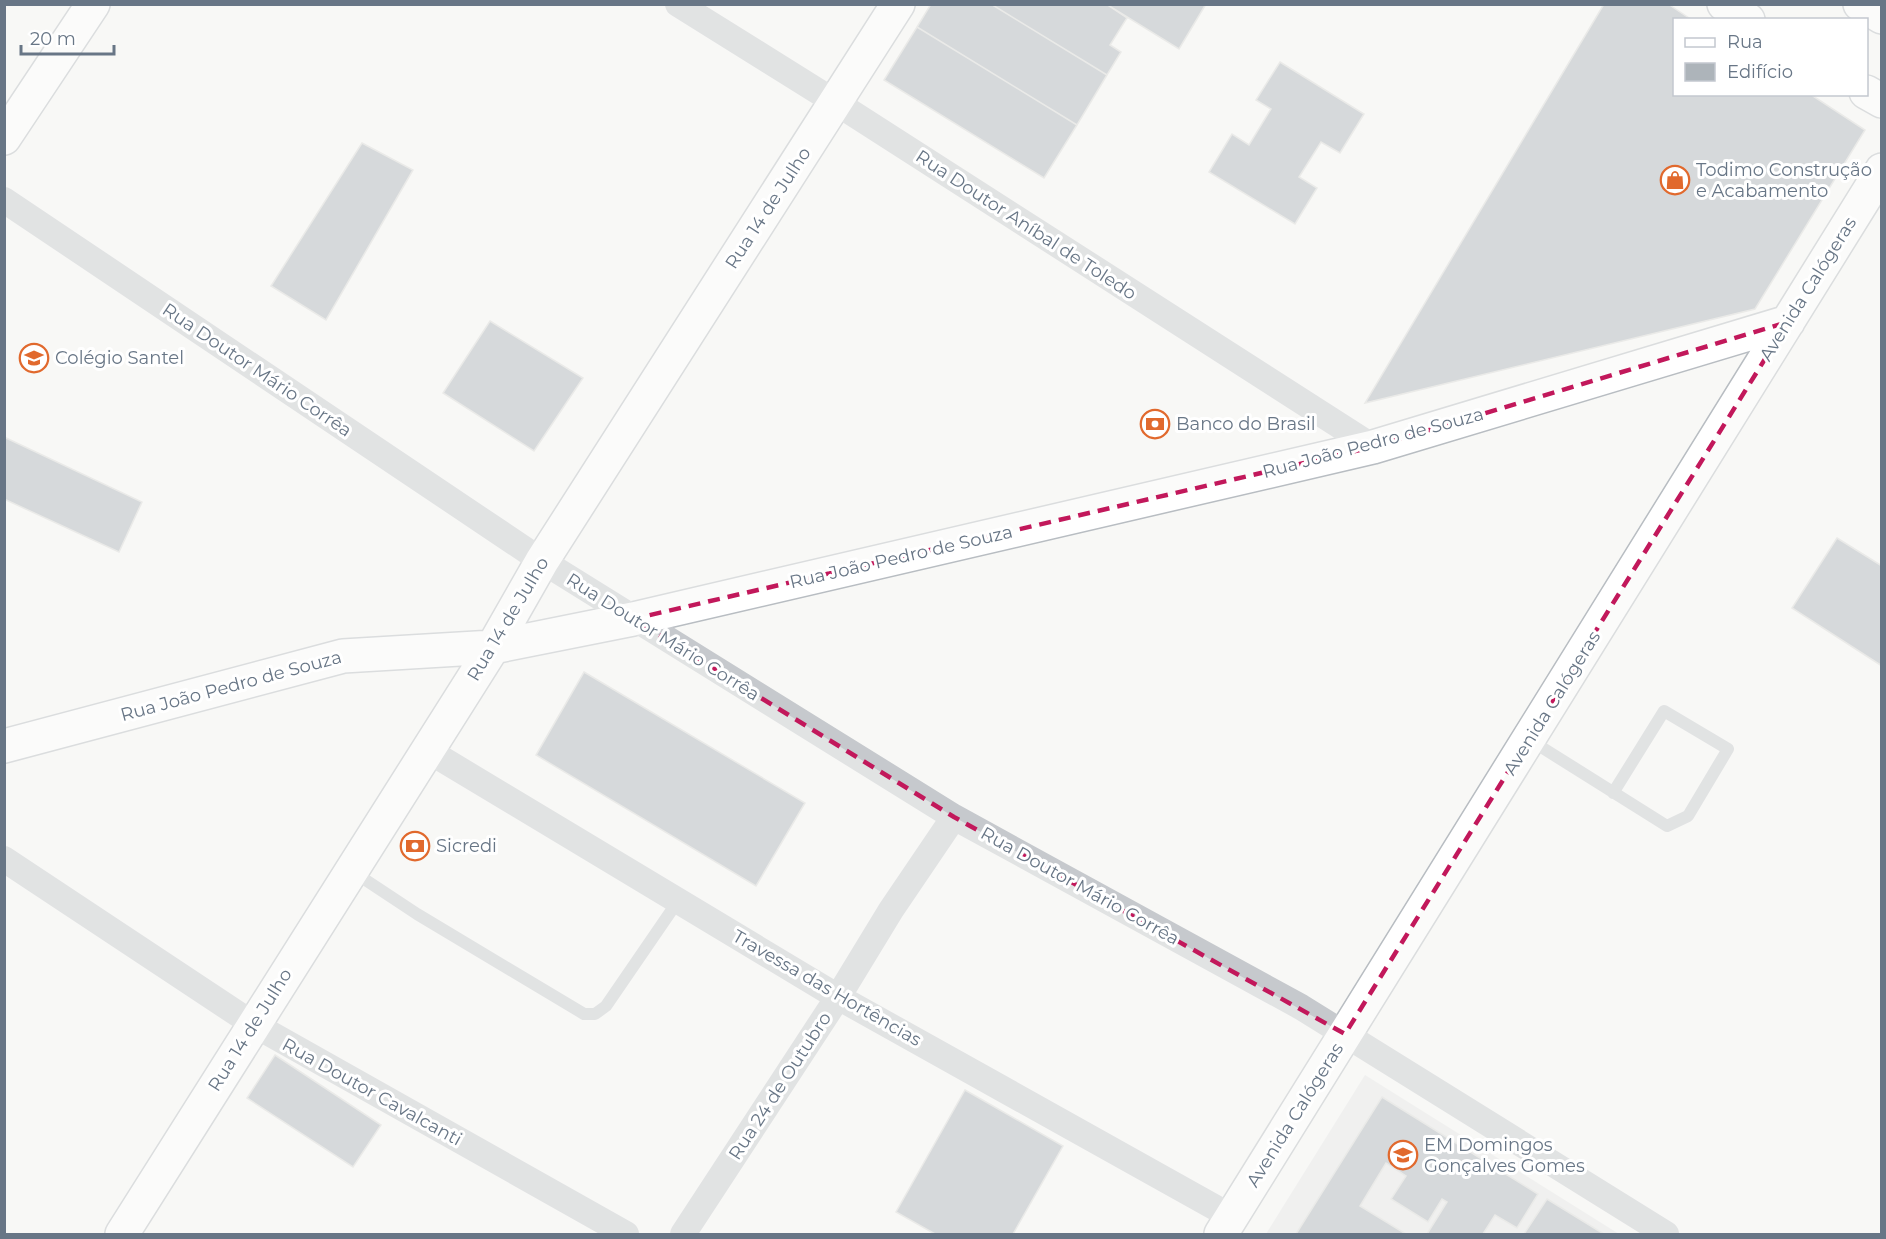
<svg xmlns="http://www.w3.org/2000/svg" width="1886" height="1239" viewBox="0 0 1886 1239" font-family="Montserrat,sans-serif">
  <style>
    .built { fill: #e6e7e7 }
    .building { fill: #adb4ba; stroke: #dadad8; stroke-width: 1.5 }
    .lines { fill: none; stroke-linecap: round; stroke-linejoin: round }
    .secondary-casing { stroke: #b8bdc2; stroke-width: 36 }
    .lane { stroke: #c6c9cd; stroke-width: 12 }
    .street { stroke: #c6c9cd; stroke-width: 26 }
    .secondary { stroke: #fff; stroke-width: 33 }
    .marked { fill: none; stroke: #c2185b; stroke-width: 4.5; stroke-dasharray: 12 8; stroke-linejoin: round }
    .labels { text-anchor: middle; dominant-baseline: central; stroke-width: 6; stroke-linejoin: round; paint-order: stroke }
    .poi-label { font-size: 18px; fill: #687686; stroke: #fff; text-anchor: start }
    .street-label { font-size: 18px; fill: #687686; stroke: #fff }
  </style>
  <rect width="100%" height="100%" fill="#f8f8f6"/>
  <!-- built -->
  <path class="built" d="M1365,1075L1619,1234H1266Z"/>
  <!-- building -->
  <path class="building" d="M931,4H991L1107,75L1077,125L917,27Z
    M991,4H1106L1127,18L1110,45L1121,52L1107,75Z
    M1106,4H1206L1179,49Z
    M1604,4H1668L1692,20H1674V94H1810L1865,130L1755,309L1365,403Z
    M917,27L1077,125L1044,178L884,80Z
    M1280,62L1364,114L1340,153L1321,142L1299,177L1317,188L1295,224L1209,172L1232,134L1249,145L1271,109L1256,100Z
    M362,143L413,170L326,320L271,286Z
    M490,321L583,378L534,451L443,393Z
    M4,437L142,502L119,552L4,499Z
    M1837,538L1882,566V666L1792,608Z
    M584,672L805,803L756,886L536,755Z
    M275,1055L381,1125L353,1167L247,1098Z
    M965,1090L1063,1146L1013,1234H935L896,1212Z
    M1382,1097L1538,1194L1517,1228L1495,1215L1483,1234H1427L1447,1202L1442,1199L1428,1222L1391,1199L1406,1176L1386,1163L1360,1206L1406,1234H1296Z
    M1547,1199L1604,1234H1524Z"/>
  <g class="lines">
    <!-- secondary casing -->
    <g class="secondary-casing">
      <path id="secondary" d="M1724,4L1748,20
        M1860,4L1882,17
        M1866,92L1882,101
        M4,138L93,4
        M4,746L343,656L493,647L633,619L1373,447L1788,322
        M122,1234L493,647L542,561L898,4
        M1221,1234L1882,170"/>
    </g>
    <!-- lane -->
    <path class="lane" d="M1530,740L1667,826L1688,816L1728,749L1664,711L1613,793
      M352,871L417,914L584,1014H595L606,1006L678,901"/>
    <!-- street -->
    <path class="street" d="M678,4L835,102L1373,447
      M4,200L542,561L954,817L1301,1007L1666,1234
      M427,750L838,997L1232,1217
      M4,859L253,1024L626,1234
      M683,1234L838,997L891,910L954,817"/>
    <!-- secondary -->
    <use href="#secondary" class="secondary"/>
  </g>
  <!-- marked area -->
  <path d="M0 0H1886V1239H0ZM1788,322L1345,1034L954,817L633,619L1373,447Z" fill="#f8f8f6" fill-opacity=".55" fill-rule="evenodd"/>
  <path class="marked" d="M1788,322L1345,1034L954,817L633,619L1373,447Z"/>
  <!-- icons -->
  <defs>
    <g id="shop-ring" transform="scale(1.5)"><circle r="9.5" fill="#fff" stroke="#e1692d" stroke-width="1.5"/><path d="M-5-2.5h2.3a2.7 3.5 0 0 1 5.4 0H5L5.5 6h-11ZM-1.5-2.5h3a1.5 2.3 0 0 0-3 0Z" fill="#e1692d"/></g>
    <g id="school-ring" transform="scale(1.5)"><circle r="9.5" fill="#fff" stroke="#e1692d" stroke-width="1.5"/><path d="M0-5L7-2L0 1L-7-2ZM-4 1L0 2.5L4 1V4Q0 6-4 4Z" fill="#e1692d"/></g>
    <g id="bank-ring" transform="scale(1.5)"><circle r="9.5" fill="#fff" stroke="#e1692d" stroke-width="1.5"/><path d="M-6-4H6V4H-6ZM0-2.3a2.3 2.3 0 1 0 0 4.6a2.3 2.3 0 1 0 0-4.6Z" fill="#e1692d"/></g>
  </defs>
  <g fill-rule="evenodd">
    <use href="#shop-ring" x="1675" y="180"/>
    <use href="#school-ring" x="34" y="358"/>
    <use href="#bank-ring" x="1155" y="424"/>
    <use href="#bank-ring" x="415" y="846"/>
    <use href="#school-ring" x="1403" y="1155"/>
  </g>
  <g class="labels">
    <!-- poi labels -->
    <g class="poi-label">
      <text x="1696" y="170">Todimo Construção<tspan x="1696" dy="21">e Acabamento</tspan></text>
      <text x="55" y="358">Colégio Santel</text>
      <text x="1176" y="424">Banco do Brasil</text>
      <text x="436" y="846">Sicredi</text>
      <text x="1424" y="1145">EM Domingos<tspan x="1424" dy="21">Gonçalves Gomes</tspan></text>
    </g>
    <!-- street labels -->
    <g class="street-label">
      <text transform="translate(768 208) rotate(-57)">Rua 14 de Julho</text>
      <text transform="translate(1026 225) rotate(33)">Rua Doutor Aníbal de Toledo</text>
      <text transform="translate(1808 289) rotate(-58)">Avenida Calógeras</text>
      <text transform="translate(257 370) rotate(34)">Rua Doutor Mário Corrêa</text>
      <text transform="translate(1373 443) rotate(-15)">Rua João Pedro de Souza</text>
      <text transform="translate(901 557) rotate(-13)">Rua João Pedro de Souza</text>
      <text transform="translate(508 619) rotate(-59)">Rua 14 de Julho</text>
      <text transform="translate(663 637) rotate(32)">Rua Doutor Mário Corrêa</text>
      <text transform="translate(231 686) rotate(-15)">Rua João Pedro de Souza</text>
      <text transform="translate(1552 703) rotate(-58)">Avenida Calógeras</text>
      <text transform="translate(1080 886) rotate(29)">Rua Doutor Mário Corrêa</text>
      <text transform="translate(827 988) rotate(30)">Travessa das Hortências</text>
      <text transform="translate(250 1030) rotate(-58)">Rua 14 de Julho</text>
      <text transform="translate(780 1086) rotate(-57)">Rua 24 de Outubro</text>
      <text transform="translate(372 1092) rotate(29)">Rua Doutor Cavalcanti</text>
      <text transform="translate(1295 1115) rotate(-58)">Avenida Calógeras</text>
    </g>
  </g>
  <!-- border -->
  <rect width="1886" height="1239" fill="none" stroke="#687686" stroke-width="12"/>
  <!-- legend -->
  <rect x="1673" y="18" width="195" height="78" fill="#ffffff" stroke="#c3c8cf" stroke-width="1.5"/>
  <rect x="1685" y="38" width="30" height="9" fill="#ffffff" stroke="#c3c8cf" stroke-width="1.5"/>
  <text x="1727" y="48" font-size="18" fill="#687686">Rua</text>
  <rect x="1685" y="63" width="30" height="18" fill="#adb4ba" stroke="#c3c8cf" stroke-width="1.5"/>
  <text x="1727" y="78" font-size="18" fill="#687686">Edifício</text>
  <!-- scale -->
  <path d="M21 45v9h93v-9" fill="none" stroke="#687686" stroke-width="3"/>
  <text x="30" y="45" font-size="18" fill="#687686" stroke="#ffffff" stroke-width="4.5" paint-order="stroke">20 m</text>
</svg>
